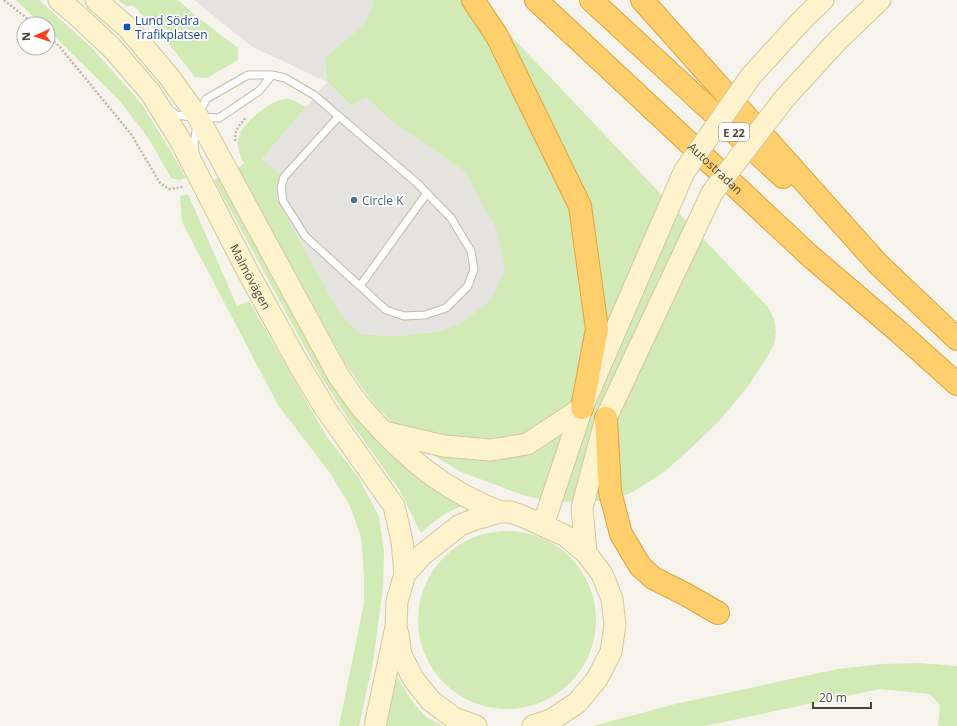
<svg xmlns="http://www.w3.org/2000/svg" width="957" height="726" viewBox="0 0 957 726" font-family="'Open Sans',sans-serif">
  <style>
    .green { fill: #d2eab5 }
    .parking { fill: #e5e3e0 }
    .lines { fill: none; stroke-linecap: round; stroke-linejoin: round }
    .lane-casing { stroke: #c2bbae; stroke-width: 9 }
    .secondary-casing { stroke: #d6c79b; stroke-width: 23 }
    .highway-casing { stroke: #e0a43c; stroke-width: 24 }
    .path { stroke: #c4b79f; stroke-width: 2.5; stroke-dasharray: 2 2; stroke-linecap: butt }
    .lane { stroke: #fff; stroke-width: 7 }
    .secondary { stroke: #fff3cd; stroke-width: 21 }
    .highway { stroke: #ffcf6e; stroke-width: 22 }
    .secondary-bridge-casing { stroke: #d6c79b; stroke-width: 23; stroke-linecap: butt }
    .secondary-bridge { stroke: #fff3cd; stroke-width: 21 }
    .transit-dot { fill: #1a4fb4; stroke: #fff; stroke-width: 1.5 }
    .service-dot { fill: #5c6f8a; stroke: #fff; stroke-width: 1.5 }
    .labels { text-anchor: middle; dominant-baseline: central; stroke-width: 3.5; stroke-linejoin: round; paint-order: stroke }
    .shield { fill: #fff; stroke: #817c74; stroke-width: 1 }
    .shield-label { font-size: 11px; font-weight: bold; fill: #4b4439 }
    .transit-label { font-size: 12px; fill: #164399; stroke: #fff; text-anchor: start }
    .street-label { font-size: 12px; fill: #4b4439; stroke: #fff }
    .service-label { font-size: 12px; fill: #4e5e75; stroke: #fff; text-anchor: start }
  </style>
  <rect width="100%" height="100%" fill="#f6f3ec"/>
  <!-- green -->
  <path class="green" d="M16,0H39L92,48L141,103L166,143L186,178L179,180L171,178L149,139L119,100L48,30V24H41Z
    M118,0H178L196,16L238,48V60L207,78L195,77L172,48L134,6H126Z
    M373,0H477L768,307L774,319L776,332L774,345L765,360L748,386L720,420L689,450L664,472L634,491L622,497L602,501L551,502L523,495L461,472L431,454L403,434L374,404L346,365L238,168L244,163C240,155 235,145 239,136C243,123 274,96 289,99C294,100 300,104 306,107L262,159L280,174L361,334L395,336L442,331L465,172L390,120L366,98L351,106L327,82L325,57L363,25L370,12Z
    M224,174L325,369L354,416L389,450L473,503C450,509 438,517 421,533L400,491L351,423L320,375L214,180Z
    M188,194L237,306L249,301L327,437L359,478L379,517L384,551L383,588L373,662L359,726H339L364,603V575L361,537L350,506L330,473L278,405L182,222L180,196Z
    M418 620a89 89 0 1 1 178 0a89 89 0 1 1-178 0Z
    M918,663L957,666V726H938L940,705L930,694L880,689L704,726H593L675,704L838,669L882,664Z
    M397,677L412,701L426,717L443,726H386Z"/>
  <!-- parking -->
  <path class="parking" d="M194,0H373L370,12L363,25L325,57L327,82L351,106L366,98L390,120L465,172L498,232L505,270L492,299L463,322L442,331L395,336L361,334L342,318L275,196L280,174L262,159L327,82L251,46Z"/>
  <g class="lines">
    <!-- lane casing -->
    <g class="lane-casing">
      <path id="lane" d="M170,110L176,115L192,117
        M199,115L206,99L248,75H272L285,78L314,95L417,183L451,218L471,251L474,269L468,286L446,308L425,315L404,316L386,310L305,236L283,201L281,187L284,177L339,116
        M202,117L219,118L259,91L272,75
        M195,155L194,143L197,125
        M360,286L427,193"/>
    </g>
    <!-- secondary casing -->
    <g class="secondary-casing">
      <g id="secondary">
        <path id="s1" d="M59,0L79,17L112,48L150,92L179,138L249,274L298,363L325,408L394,506L402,541L405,574"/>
        <path d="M96,0L127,27L170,78L198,117L338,375C347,388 356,402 367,414C407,459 444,490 500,512"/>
        <path d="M751,76L804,18L823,0"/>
        <path d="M784,99L838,40L880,0"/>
        <path d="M384,432L444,446L491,450L527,444L582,408"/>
        <path d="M543,525L582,408L684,172"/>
        <path d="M586,553L582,508L606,418L712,193"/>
        <path d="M398,634L401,655L414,680L431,701L454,718L476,726"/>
        <path d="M375,726L396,627L397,601L405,574L422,555L460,525L476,519L500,512H511L522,516L566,536L586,553L602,574L612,599L615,625L611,652L597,679L577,703L551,720L533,726"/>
      </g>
    </g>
    <!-- highway casing -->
    <g class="highway-casing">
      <g id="highway">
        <path d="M473,0L497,36L580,206L597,329L582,408"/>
        <path id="s2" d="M536,0L810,256L899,332L957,384"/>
        <path d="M591,0L783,177"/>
        <path d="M642,0L878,264L957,339"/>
        <path d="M606,418L610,492L621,534L640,566L653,578L685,594L718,613"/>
      </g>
    </g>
    <!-- path -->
    <path class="path" d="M4,0L34,24
      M48,36L59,46L131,134L160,183L169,189L183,187
      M235,141L236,130L246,117"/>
    <!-- lane -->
    <use href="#lane" class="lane"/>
    <!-- secondary -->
    <use href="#secondary" class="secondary"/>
    <!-- highway -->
    <use href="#highway" class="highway"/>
    <!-- secondary-bridge casing -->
    <g class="secondary-bridge-casing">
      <path id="secondary-bridge" d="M684,172L751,76
        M712,193L784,99"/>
    </g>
    <!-- secondary-bridge -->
    <use href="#secondary-bridge" class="secondary-bridge"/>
  </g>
  <!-- markers -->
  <rect class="transit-dot" x="123" y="23" width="8" height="8" rx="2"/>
  <circle class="service-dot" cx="354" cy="200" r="4"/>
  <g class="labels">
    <!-- shield labels -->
    <rect class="shield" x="719" y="123" width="30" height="18" rx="3"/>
    <g class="shield-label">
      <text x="734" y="132">E 22</text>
    </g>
    <!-- transit labels -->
    <g class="transit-label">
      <text x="135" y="20">Lund Södra<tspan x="135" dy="14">Trafikplatsen</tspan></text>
    </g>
    <!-- street labels -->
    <g class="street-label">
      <text stroke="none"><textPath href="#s2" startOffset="246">Autostradan</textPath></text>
      <text stroke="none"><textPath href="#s1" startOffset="340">Malmövägen</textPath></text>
    </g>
    <!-- service labels -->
    <g class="service-label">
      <text x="362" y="200">Circle K</text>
    </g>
  </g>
  <!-- north arrow -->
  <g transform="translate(36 36) rotate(267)"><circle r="19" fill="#ffffff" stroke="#b7b4b0"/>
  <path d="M0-3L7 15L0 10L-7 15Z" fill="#fc3f1d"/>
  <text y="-6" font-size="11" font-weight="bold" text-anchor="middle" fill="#4b4439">N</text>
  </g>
  <!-- scale -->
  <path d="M813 702v6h58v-6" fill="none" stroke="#4b4439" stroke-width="2"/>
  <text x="819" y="702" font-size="12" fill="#4b4439" stroke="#ffffff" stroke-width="3" paint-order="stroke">20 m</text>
</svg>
